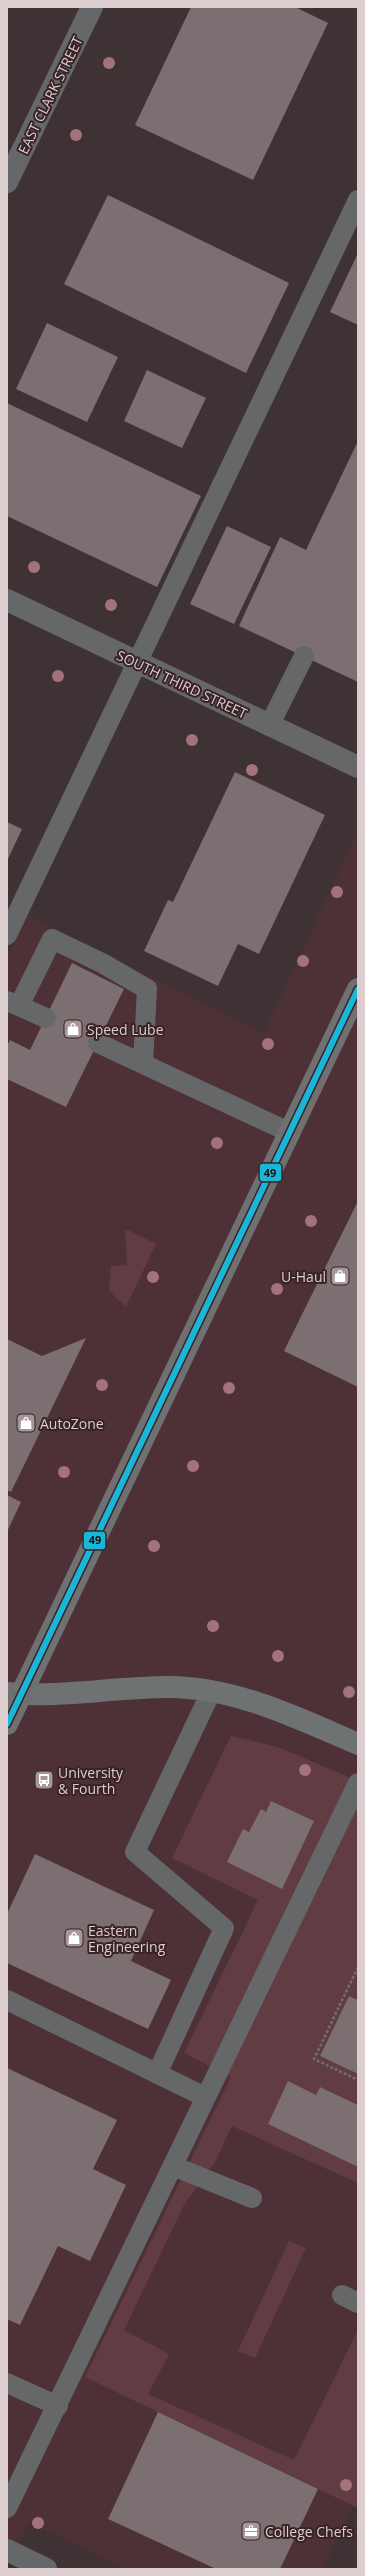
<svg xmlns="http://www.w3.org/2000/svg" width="365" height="2576" viewBox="0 0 365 2576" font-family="'Open Sans',sans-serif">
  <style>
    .built { fill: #4d3136 }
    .green { fill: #623c43 }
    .building { fill: #7b6f71 }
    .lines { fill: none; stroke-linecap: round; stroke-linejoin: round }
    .path { stroke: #706e6f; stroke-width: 2.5; stroke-dasharray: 3 2; stroke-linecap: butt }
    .lane { stroke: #656768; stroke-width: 20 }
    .street { stroke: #656768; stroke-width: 22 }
    .secondary { stroke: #6f7273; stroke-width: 22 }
    .primary { stroke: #6f7071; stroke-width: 22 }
    .bus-1-casing { stroke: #392327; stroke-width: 9 }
    .bus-1 { stroke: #1ab6d8; stroke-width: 6 }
    .tree { fill: #a4727a }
    .labels { text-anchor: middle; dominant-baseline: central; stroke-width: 4; stroke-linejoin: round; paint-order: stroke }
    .street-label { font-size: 14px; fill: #dccdcf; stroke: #392327 }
    .poi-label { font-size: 14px; fill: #dccdcf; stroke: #392327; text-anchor: start }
    .line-badge { stroke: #392327; stroke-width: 1.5 }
    .pale-badge-label { font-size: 11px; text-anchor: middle; font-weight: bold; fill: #111 }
  </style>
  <rect width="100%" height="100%" fill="#3f3234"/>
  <!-- built -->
  <path class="built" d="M358,830V2498L323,2569H126L29,2522L7,2567V959L28,915L264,1033Z"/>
  <!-- green -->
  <path class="green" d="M128,1230L156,1244L126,1307L109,1291L111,1266L127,1265L125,1231Z
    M231,1736L278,1747L358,1781V2000L349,1996L320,2056L358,2074V2105L320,2087L316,2095L288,2082L268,2124L358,2167V2183L232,2126L215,2162L184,2205L124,2330L169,2354L148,2394L294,2460L358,2330V2508L85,2377L231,2077L184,2053L258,1900L172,1858Z
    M289,2241L306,2248L255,2358L238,2351Z"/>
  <!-- building -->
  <path class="building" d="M191,7H295L328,23L253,180L135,125Z
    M108,195L289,283L246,373L64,284Z
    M358,253V325L330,312Z
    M47,323L118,357L87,422L16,389Z
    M147,370L206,398L182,448L124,421Z
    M7,403L201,496L157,587L7,516Z
    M358,441V682L239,626L280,537L306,550Z
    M227,526L271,547L234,624L190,604Z
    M235,772L325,815L259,954L238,944L218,986L144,951L168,900L173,902Z
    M7,822L22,829L7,861Z
    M72,963L124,989L66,1107L7,1079V1046L10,1040L30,1050Z
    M358,1201V1387L284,1351Z
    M86,1338L11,1492L7,1490V1339L42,1356Z
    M7,1495L21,1502L7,1532Z
    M271,1801L314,1821L282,1889L227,1862L243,1829L249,1832L261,1809L266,1812Z
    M35,1854L154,1910L131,1961L171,1980L148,2029L7,1963V1914Z
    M349,1996L358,2000V2074L320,2056Z
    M7,2068L117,2120L93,2169L126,2185L90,2261L58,2246L20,2325L7,2319Z
    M288,2081L316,2095L320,2087L358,2105V2167L268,2124Z
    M158,2412L318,2489L280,2569H216L108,2519Z"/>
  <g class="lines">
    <!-- path -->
    <path class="path" d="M358,1967L314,2059L358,2080"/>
    <!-- lane -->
    <path class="lane" d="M269,726L304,656
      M7,935L358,200
      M7,1001L19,1006L52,939L102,963L147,989L143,1064L289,1132
      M19,1006L46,1018
      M98,1043L143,1064
      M7,2000L205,2097
      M157,2074L224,1928L135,1852L211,1692
      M173,2166L252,2198
      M342,2295L358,2303
      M7,2383L58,2406
      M7,2508L358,1783"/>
    <!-- street -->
    <path class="street" d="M7,182L92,7
      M7,600L358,767
      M7,2550L46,2569"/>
    <!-- secondary -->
    <path class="secondary" d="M7,1693C60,1698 114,1687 168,1687C235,1687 298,1718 358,1744"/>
    <!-- primary -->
    <path class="primary" d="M7,1724L358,989"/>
    <!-- bus-1 casing -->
    <g class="bus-1-casing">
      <path id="bus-1" d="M7,1724L358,989"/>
    </g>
    <!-- bus-1 -->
    <use href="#bus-1" class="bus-1"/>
  </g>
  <!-- trees -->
  <g class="tree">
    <circle cx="109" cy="63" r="6"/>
    <circle cx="76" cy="135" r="6"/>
    <circle cx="34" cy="567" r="6"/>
    <circle cx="111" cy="605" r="6"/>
    <circle cx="58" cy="676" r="6"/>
    <circle cx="192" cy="740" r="6"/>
    <circle cx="252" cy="770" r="6"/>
    <circle cx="337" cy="892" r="6"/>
    <circle cx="303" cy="961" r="6"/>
    <circle cx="268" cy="1044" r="6"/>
    <circle cx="217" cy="1143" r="6"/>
    <circle cx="311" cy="1221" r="6"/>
    <circle cx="153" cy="1277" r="6"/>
    <circle cx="277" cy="1289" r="6"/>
    <circle cx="102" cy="1385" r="6"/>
    <circle cx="229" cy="1388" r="6"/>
    <circle cx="193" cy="1466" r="6"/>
    <circle cx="64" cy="1472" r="6"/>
    <circle cx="154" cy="1546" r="6"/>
    <circle cx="213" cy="1626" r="6"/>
    <circle cx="278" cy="1656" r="6"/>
    <circle cx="349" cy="1692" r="6"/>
    <circle cx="305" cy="1770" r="6"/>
    <circle cx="346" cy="2485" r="6"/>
    <circle cx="38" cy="2523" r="6"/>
  </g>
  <!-- icons -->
  <defs>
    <g id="shop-square" transform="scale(1)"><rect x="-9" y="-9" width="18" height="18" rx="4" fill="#a59799" stroke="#392327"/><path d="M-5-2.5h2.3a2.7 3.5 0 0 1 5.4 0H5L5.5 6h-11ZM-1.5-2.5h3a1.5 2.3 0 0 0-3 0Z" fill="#fff"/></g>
    <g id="bus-square" transform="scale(1)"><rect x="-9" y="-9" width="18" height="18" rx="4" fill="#a59799" stroke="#392327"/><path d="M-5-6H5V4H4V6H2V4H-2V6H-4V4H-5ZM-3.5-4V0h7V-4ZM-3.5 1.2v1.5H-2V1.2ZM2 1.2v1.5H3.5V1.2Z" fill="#fff"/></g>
    <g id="office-square" transform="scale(1)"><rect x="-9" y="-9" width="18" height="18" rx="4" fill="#a59799" stroke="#392327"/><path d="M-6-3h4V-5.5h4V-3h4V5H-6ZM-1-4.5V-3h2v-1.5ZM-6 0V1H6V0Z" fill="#fff"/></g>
  </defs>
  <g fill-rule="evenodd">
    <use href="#shop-square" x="73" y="1029"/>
    <use href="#shop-square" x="340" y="1276"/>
    <use href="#shop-square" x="26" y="1423"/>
    <use href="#bus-square" x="44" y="1780"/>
    <use href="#shop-square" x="74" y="1938"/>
    <use href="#office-square" x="251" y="2531"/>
  </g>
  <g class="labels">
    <!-- street labels -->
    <g class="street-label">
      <text transform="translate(50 95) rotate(-64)">EAST CLARK STREET</text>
      <text transform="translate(182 684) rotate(25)">SOUTH THIRD STREET</text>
    </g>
    <!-- poi labels -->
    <g class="poi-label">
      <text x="87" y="1029">Speed Lube</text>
      <text x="326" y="1276" text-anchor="end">U-Haul</text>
      <text x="40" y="1423">AutoZone</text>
      <text x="58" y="1772">University<tspan x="58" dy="16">&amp; Fourth</tspan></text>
      <text x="88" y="1930">Eastern<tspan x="88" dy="16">Engineering</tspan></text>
      <text x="265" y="2531">College Chefs</text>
    </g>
  </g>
  <g class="line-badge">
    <rect x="259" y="1163" width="23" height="19" rx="4" fill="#1ab6d8"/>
    <rect x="83" y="1531" width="23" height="19" rx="4" fill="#1ab6d8"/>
  </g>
  <g class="pale-badge-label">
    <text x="270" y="1177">49</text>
    <text x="95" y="1544">49</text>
  </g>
  <!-- border -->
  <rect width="365" height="2576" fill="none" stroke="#dccdcf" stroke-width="16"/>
</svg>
